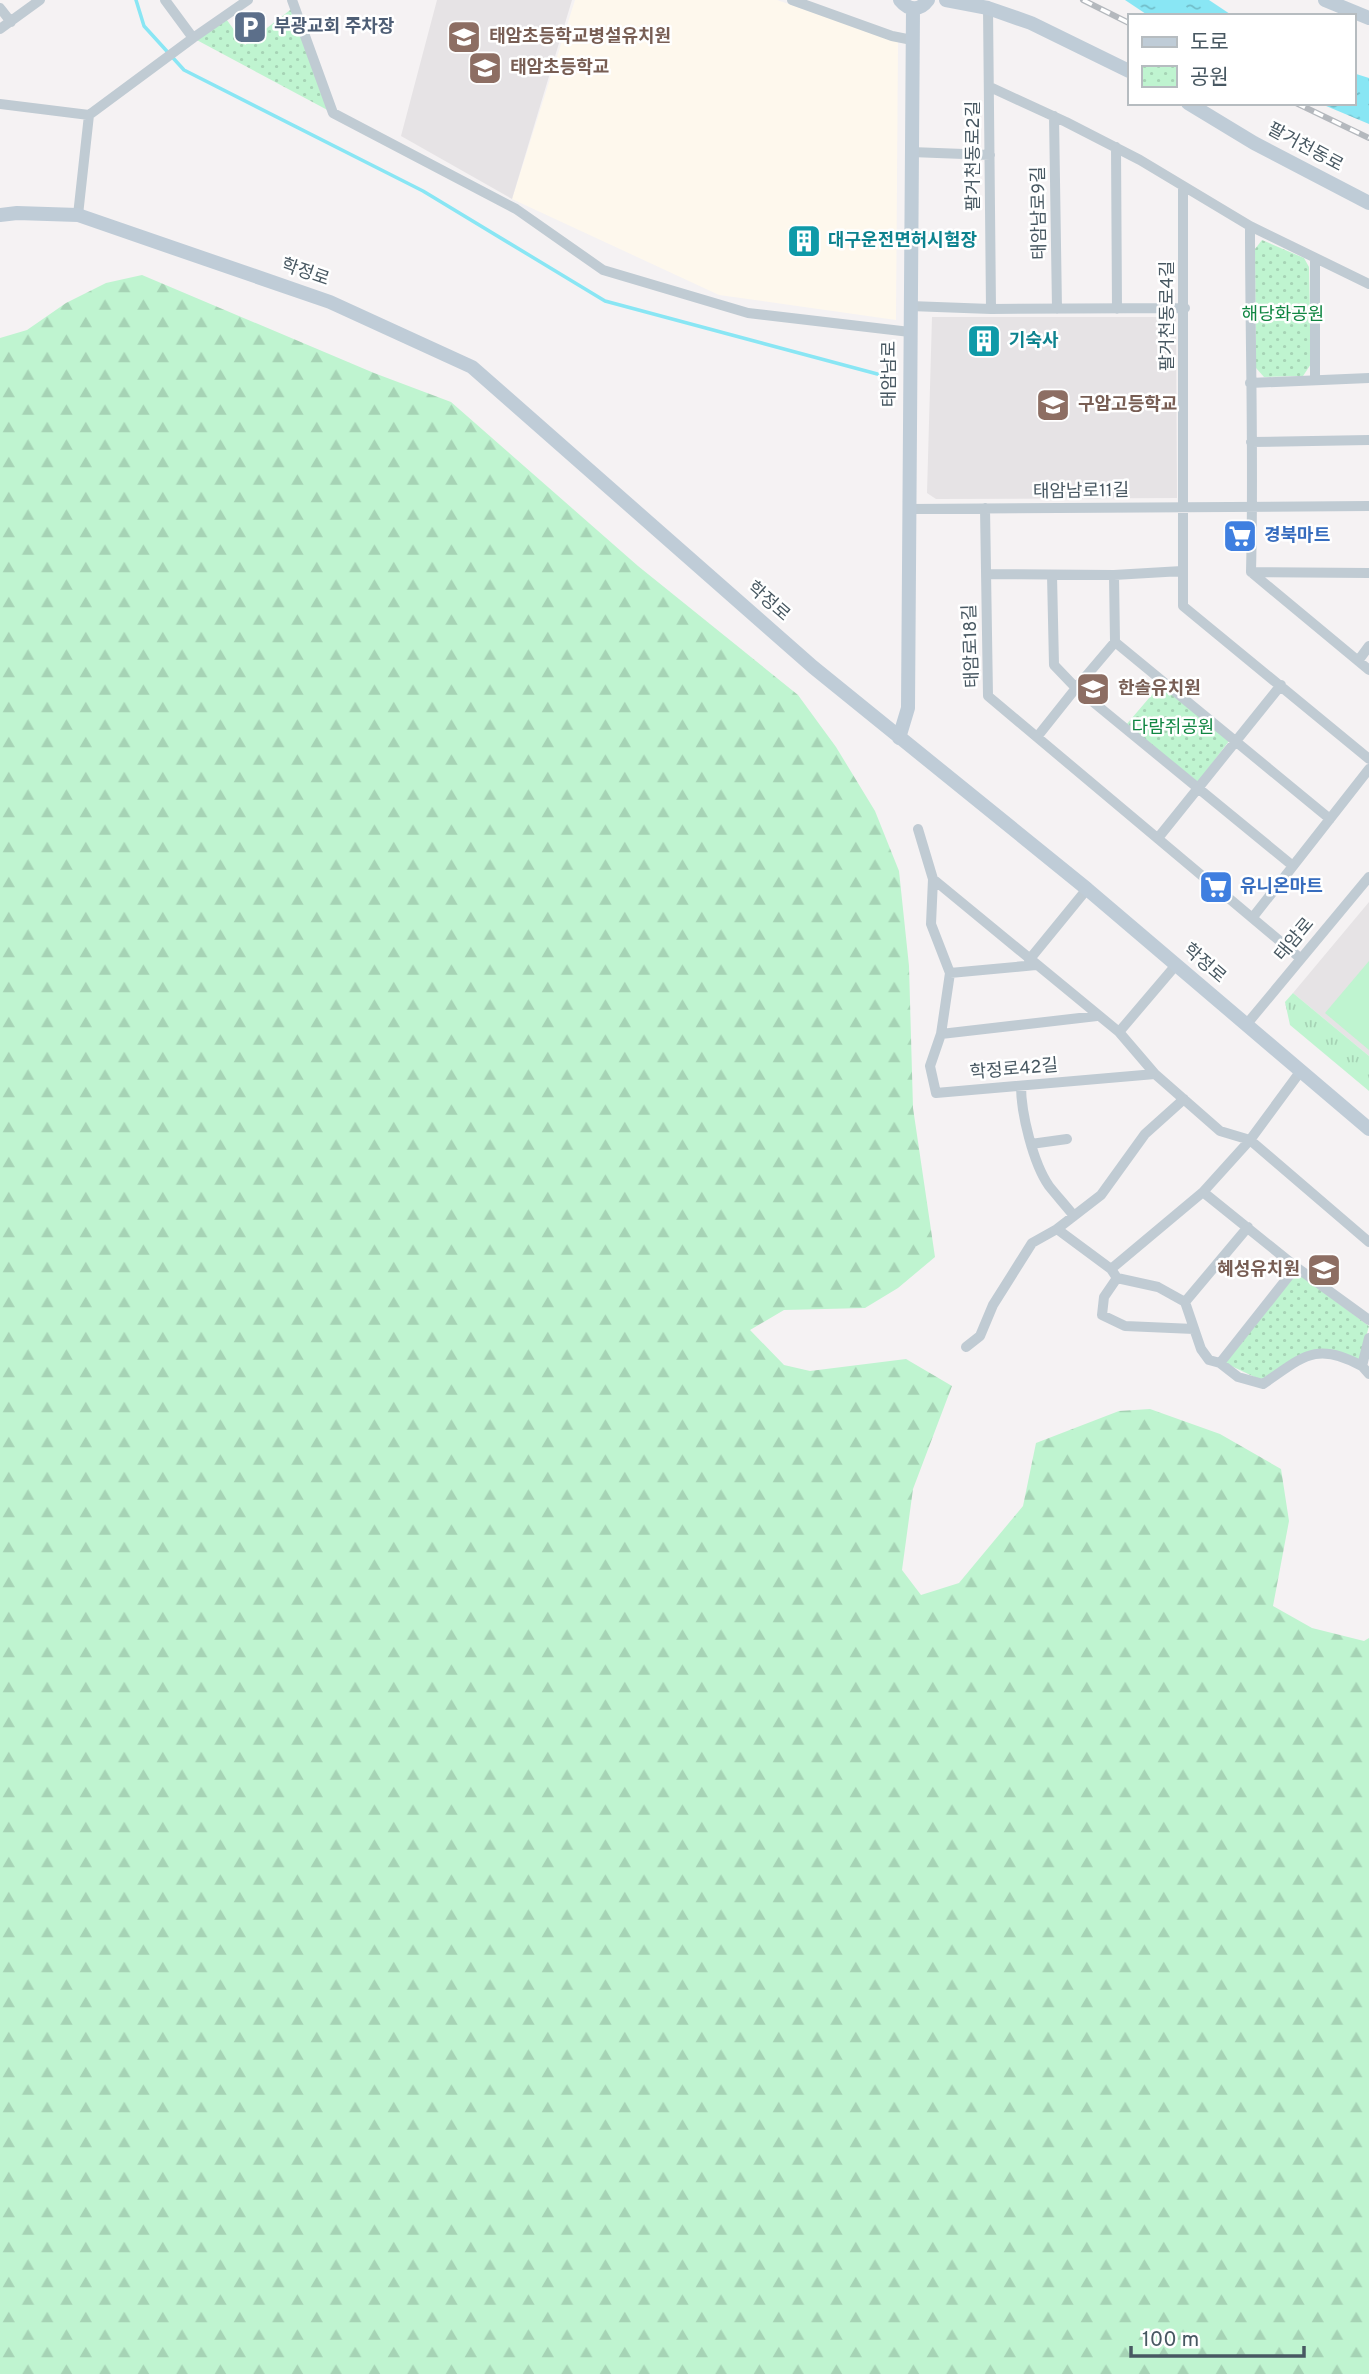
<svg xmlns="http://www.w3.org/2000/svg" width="1369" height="2374" viewBox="0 0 1369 2374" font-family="Overpass,'Noto Sans KR',sans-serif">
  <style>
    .commercial { fill: #fef8ed }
    .education { fill: #e6e3e5 }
    .grass { fill: url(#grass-tufts) }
    .forest { fill: url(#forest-firs) }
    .park { fill: url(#park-dots) }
    .pitch { fill: #bff4d0 }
    .water { fill: url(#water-ripples) }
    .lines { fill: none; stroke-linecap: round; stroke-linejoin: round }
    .stream { stroke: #89e6f4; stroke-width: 3.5 }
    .street { stroke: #c0cbd3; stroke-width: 10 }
    .secondary { stroke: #bfccd7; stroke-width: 14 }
    .rail-casing { stroke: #b4b8bd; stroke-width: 6 }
    .rail { stroke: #fff; stroke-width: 3.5; stroke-dasharray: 10; stroke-linecap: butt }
    .labels { text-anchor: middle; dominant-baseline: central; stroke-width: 5; stroke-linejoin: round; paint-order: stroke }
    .service-label { font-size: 18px; font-weight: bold; fill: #4e5e75; stroke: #fff; text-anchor: start }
    .education-label { font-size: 18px; font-weight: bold; fill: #785e54; stroke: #fff; text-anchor: start }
    .street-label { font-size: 18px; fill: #485862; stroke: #fff }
    .culture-label { font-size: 18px; font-weight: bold; fill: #0d838f; stroke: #fff; text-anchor: start }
    .park-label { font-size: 18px; fill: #108642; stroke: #fff }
    .shop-label { font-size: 18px; font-weight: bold; fill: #366cbe; stroke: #fff; text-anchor: start }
  </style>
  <defs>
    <pattern id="grass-tufts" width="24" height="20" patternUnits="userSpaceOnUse" patternTransform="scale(1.75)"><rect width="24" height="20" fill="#bff4d0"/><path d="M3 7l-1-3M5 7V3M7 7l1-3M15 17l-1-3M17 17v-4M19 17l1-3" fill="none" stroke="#a6d3b5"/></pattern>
    <pattern id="forest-firs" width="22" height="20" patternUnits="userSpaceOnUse" patternTransform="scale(1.75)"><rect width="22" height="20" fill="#bff4d0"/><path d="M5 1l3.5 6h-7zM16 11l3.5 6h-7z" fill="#a6d3b5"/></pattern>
    <pattern id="park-dots" width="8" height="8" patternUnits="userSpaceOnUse" patternTransform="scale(1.75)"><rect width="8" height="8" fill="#bff4d0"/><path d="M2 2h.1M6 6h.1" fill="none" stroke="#a6d3b5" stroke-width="1.8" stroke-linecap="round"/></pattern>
    <pattern id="water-ripples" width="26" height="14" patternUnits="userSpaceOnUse" patternTransform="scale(1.75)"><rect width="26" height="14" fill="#89e6f4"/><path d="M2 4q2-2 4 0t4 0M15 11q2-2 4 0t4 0" fill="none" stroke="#72bdc9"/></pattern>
  </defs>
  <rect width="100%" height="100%" fill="#f5f2f3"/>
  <!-- commercial -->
  <path class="commercial" d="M575,0H777L898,42L896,320L719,295L512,199Z"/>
  <!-- education -->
  <path class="education" d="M437,0H572L512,199L401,136Z
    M932,317H1176L1177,498L936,499L927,493Z
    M1369,902V1056L1293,993Z"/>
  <!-- grass -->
  <path class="grass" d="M1293,993L1369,1056V1091L1290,1025L1285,1002Z"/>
  <!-- forest -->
  <path class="forest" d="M142,275L374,373L451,402L638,566L798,695L836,747L875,811L899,871L909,966L913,1108L935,1257L898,1288L865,1308L784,1310L750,1330L784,1365L810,1371L906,1359L952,1386L913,1489L902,1570L921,1595L959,1583L1023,1506L1036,1443L1119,1411L1150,1409L1220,1434L1281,1469L1289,1521L1273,1606L1312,1628L1364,1641L1369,1638V2374H0V338L27,330L66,303L106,283Z"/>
  <!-- park -->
  <path class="park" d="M294,7L333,113L193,38L224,16L245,45Z
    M1262,240L1304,258L1309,267L1311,364L1303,376L1264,377L1256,368L1255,249Z
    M1161,684L1229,741L1198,782L1126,725Z
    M1296,1272L1369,1326L1359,1363L1307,1354L1263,1381L1225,1363Z"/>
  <!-- pitch -->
  <path class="pitch" d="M1369,961V1050L1325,1013Z"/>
  <!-- water -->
  <path class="water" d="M1125,0H1209L1233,16H1149Z
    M1353,73L1369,78V124L1319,103H1353Z"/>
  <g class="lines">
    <!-- stream -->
    <path class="stream" d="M136,0L144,26L184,70L423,191L605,301L896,379"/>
    <!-- street -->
    <path class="street" d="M165,0L193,38
      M292,0L333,113L516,209L603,270L748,313L910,332
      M792,0L892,36L912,40
      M0,8L11,22
      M988,8L991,309
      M0,29L40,0
      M990,87L1066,122L1140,160L1250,226L1369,284
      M0,104L89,115
      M1054,116L1057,309
      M1116,147L1117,309
      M911,152L990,155
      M1183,187V606L1369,759
      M78,215L89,115L193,38L248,0
      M1250,226C1250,341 1254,457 1251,572L1369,573
      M1315,258V380
      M910,306L991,309L1185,308
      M1250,383L1369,378
      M1251,442L1369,440
      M985,508L988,696L1300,958
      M909,509L1369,506
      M1251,572L1369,670
      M986,574L1114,575L1182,571
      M1052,575L1054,665L1076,688L1115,642
      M1114,575L1115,642L1330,819
      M1358,661L1369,646
      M1037,737L1076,688L1293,866
      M918,829L933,879L931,924L950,973L941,1034L930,1066L936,1093L1155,1074
      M1158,838L1281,685
      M933,879L1119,1032L1155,1074L1220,1131L1250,1140L1300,1072
      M1253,917L1369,769
      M1029,960L1087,889
      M950,973L1036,965
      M1246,1025L1369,877
      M1119,1032L1176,965
      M941,1034L1097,1016
      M1021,1086C1021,1113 1033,1163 1049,1186C1057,1196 1066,1206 1074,1216
      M1031,1144L1067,1139
      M1203,1192L1111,1269L1117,1278L1158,1287L1185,1302L1248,1227
      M1369,1242L1250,1140L1203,1192L1296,1267L1369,1320
      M1111,1269L1057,1229L1101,1195L1145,1134L1184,1099
      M1117,1278L1104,1297L1102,1315L1125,1326L1194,1329
      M1185,1302L1201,1349L1209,1360L1220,1363L1296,1267
      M1369,1338L1362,1366L1369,1374
      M966,1347L980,1336L993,1305L1032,1243L1057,1229
      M1220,1363L1238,1377L1263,1384C1302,1358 1315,1340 1362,1366"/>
    <!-- secondary -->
    <path class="secondary" d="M900,0C909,11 920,11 928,0
      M946,0L988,8L1031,23L1129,71
      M1325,0L1369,18
      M1188,103L1254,143L1369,203
      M0,215L17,213L78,215L330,302L472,367L813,667L1087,889L1369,1129
      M899,738L908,708L913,9"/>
    <!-- rail casing -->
    <g class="rail-casing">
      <path id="rail" d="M1083,0L1129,23
        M1296,103L1369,138"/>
    </g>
    <!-- rail -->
    <use href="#rail" class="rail"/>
  </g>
  <!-- icons -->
  <defs>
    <g id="parking-square" transform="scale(1.75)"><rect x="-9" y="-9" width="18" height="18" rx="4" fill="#5c6f8a" stroke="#fff"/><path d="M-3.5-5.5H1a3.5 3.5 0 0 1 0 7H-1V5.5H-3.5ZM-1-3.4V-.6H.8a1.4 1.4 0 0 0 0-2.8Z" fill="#fff"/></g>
    <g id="school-square" transform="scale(1.75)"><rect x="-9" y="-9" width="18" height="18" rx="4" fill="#8d6e63" stroke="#fff"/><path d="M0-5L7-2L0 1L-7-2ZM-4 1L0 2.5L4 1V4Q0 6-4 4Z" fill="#fff"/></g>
    <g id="building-square" transform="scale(1.75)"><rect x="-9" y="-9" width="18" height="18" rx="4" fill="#0f9aa8" stroke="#fff"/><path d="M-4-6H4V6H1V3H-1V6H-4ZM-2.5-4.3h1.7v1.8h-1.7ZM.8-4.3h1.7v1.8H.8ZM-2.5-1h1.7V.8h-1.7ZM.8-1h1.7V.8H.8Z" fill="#fff"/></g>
    <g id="supermarket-square" transform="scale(1.75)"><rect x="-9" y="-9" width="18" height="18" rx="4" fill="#3f7fe0" stroke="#fff"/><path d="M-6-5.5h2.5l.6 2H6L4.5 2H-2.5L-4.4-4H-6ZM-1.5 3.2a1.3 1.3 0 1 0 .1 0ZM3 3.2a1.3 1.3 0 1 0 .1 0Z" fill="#fff"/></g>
  </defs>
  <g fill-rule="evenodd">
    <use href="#parking-square" x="250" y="27"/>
    <use href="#school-square" x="464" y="37"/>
    <use href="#school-square" x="485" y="68"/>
    <use href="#building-square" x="804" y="241"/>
    <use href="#building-square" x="984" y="341"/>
    <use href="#school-square" x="1053" y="405"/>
    <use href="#supermarket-square" x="1240" y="536"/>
    <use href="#school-square" x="1093" y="689"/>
    <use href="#supermarket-square" x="1216" y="887"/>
    <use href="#school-square" x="1324" y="1270"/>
  </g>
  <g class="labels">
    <!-- service labels -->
    <g class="service-label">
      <text x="274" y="27">부광교회 주차장</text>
    </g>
    <!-- education labels -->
    <g class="education-label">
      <text x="489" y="37">태암초등학교병설유치원</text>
      <text x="510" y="68">태암초등학교</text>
      <text x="1078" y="405">구암고등학교</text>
      <text x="1118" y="689">한솔유치원</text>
      <text x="1300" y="1270" text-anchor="end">혜성유치원</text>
    </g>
    <!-- street labels -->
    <g class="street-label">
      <text transform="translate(1305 148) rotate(28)">팔거천동로</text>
      <text transform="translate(974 156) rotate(-90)">팔거천동로2길</text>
      <text transform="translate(1040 213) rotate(-91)">태암남로9길</text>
      <text transform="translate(305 273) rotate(19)">학정로</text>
      <text transform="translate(1168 316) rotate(-90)">팔거천동로4길</text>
      <text transform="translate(890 374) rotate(-90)">태암남로</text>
      <text transform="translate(1081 492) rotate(-1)">태암남로11길</text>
      <text transform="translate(768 602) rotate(41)">학정로</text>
      <text transform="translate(972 646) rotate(-92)">태암로18길</text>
      <text transform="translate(1295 940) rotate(-50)">태암로</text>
      <text transform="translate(1204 964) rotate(41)">학정로</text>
      <text transform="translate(1014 1070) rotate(-5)">학정로42길</text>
    </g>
    <!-- culture labels -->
    <g class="culture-label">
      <text x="828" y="241">대구운전면허시험장</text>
      <text x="1009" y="341">기숙사</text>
    </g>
    <!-- park labels -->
    <g class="park-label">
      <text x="1283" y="315">해당화공원</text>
      <text x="1173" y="728">다람쥐공원</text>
    </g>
    <!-- shop labels -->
    <g class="shop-label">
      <text x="1264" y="536">경북마트</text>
      <text x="1240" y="887">유니온마트</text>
    </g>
  </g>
  <!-- legend -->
  <rect x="1128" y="14" width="228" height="91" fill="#ffffff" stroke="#b6bcc0" stroke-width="2"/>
  <rect x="1142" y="37" width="35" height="10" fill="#bfccd7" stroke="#b6bcc0" stroke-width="2"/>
  <text x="1190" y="49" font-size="21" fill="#485862">도로</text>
  <rect x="1142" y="66" width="35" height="21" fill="url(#park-dots)" stroke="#b6bcc0" stroke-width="2"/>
  <text x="1190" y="84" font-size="21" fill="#485862">공원</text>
  <!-- scale -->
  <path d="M1131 2346v10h173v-10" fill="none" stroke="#485862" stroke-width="3.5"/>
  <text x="1142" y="2346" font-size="21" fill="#485862" stroke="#ffffff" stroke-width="5" paint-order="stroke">100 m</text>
</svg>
